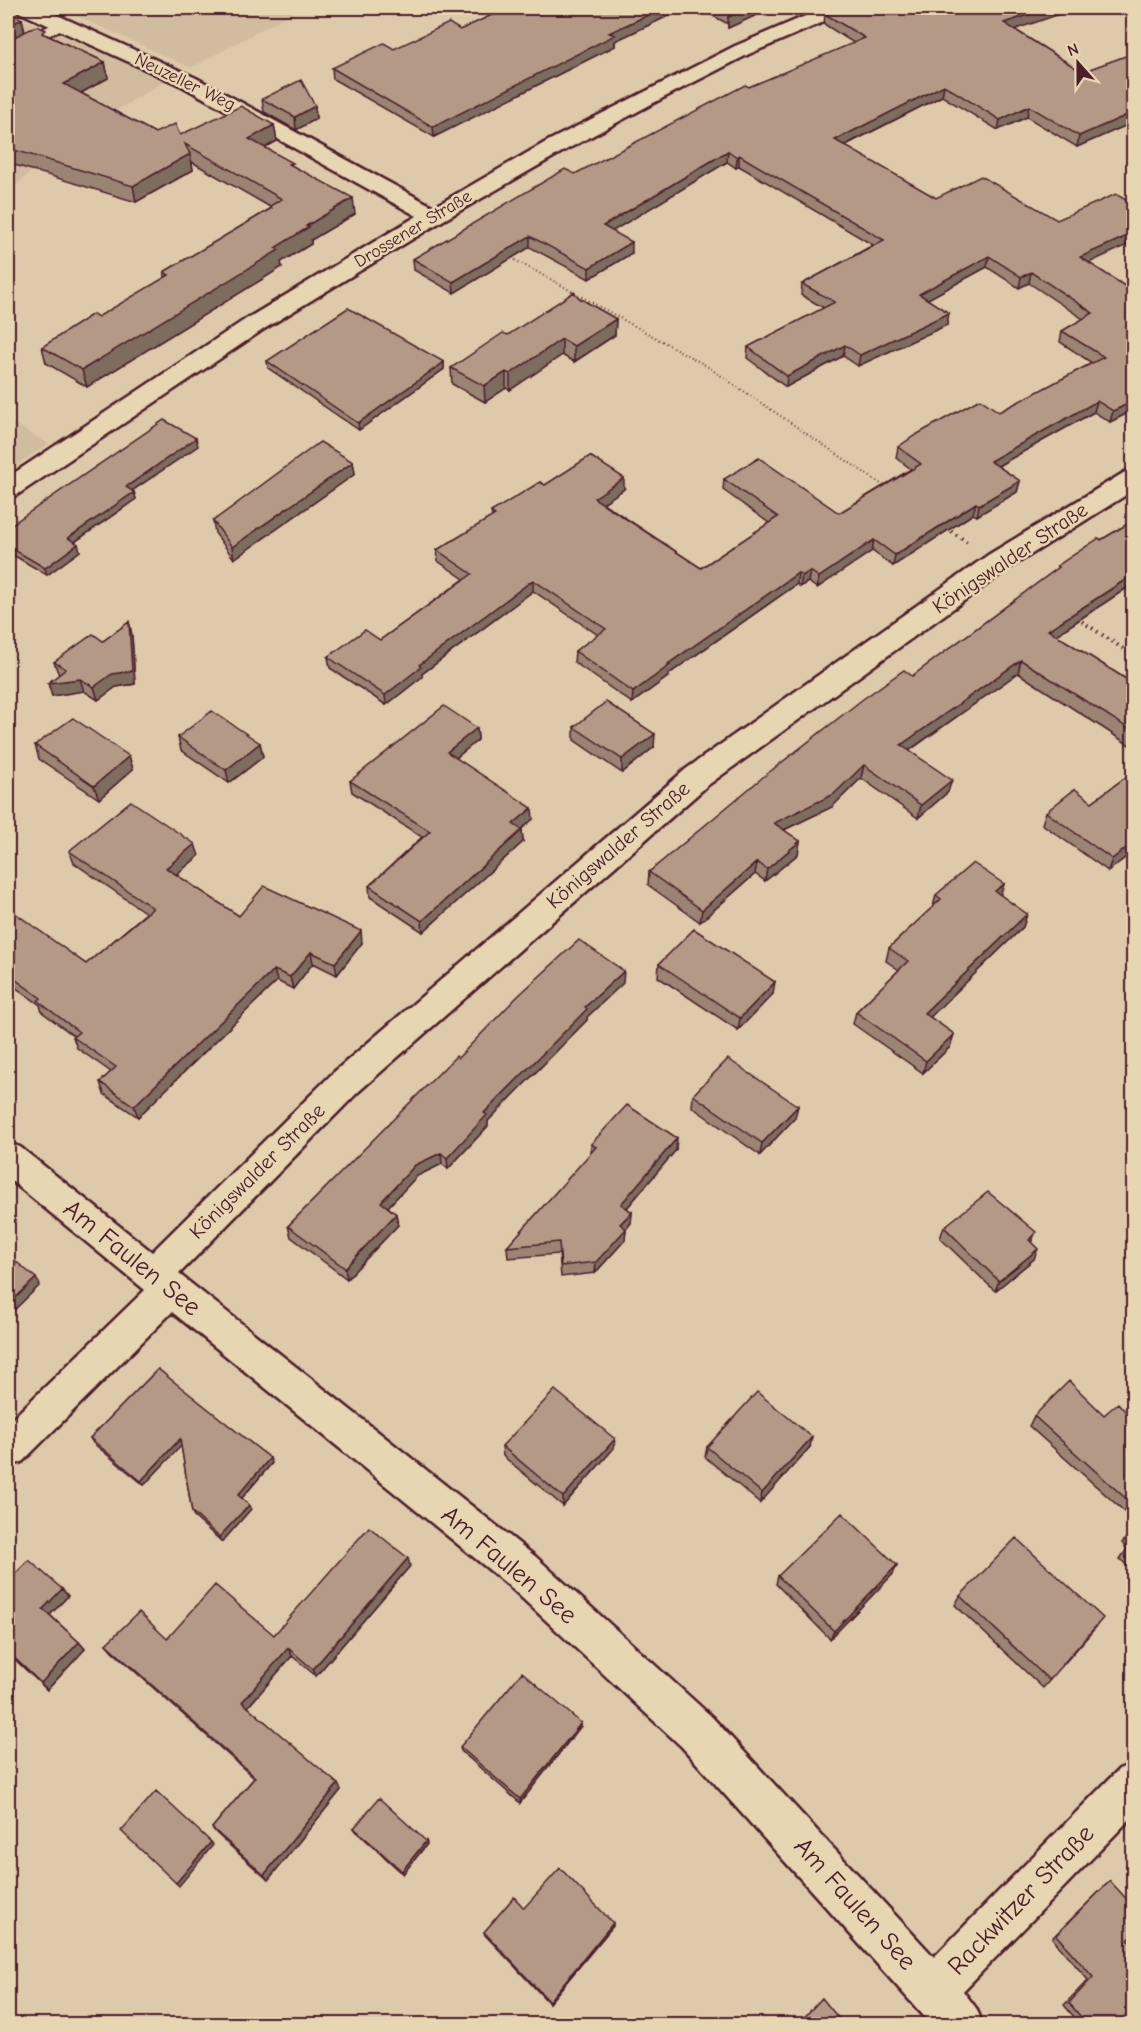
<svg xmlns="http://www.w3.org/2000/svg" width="1141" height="2032" viewBox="0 0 1141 2032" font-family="'Comic Neue',sans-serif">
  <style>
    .built { fill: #d1bc9f }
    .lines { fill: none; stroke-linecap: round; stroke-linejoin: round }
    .service-casing { stroke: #4a1f2b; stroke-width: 4 }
    .minor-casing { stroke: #4a1f2b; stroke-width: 5 }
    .path-far1 { stroke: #4a1f2b; stroke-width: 2; stroke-dasharray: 1 3; stroke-linecap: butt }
    .path { stroke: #4a1f2b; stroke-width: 4; stroke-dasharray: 1.5 4.5; stroke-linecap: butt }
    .service { fill: #e8d5b2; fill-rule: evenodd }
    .minor { fill: #e8d5b2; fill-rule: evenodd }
    .wall { fill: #9b8473; stroke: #4a1f2b; stroke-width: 1.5 }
    .shaded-wall { fill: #7e6c5e; stroke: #4a1f2b; stroke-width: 1.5 }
    .building { fill: #b49a86; stroke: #4a1f2b; stroke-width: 1.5 }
    .labels { text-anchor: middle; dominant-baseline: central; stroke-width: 5; stroke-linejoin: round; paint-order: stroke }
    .far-street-label { font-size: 18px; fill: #4a1f2b; stroke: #e8d5b2 }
    .street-label { font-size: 21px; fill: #4a1f2b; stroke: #e8d5b2 }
    .near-street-label { font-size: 26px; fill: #4a1f2b; stroke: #e8d5b2 }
  </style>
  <rect width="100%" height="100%" fill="#decaaa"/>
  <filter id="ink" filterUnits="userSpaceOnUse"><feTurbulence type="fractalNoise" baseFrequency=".0167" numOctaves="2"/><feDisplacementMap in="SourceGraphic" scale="12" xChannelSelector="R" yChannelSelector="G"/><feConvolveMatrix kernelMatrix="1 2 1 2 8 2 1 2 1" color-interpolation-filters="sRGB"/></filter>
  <g filter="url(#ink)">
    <!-- built -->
    <path class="built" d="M60,8H301L191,68Z
      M8,13L167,80L69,139L8,192Z
      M8,420L48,444L8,471Z"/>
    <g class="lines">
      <!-- service casing -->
      <g class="service-casing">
        <path id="service" d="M61,20L66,21L68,24L66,27L8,56V46Z"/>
      </g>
      <!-- minor casing -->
      <g class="minor-casing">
        <path id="minor" d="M16,8H42L196,78L434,207L546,142L735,46L824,8H850L847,12L749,54L661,99L562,152L442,221L264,329L17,495L8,498V477L246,319L417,216L182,86L19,12Z
          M1134,470V490L1008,569L708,785L358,1092L179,1274L536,1557L712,1717L934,1957L1119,1769L1134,1763V1815L963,1991L976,2008L983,2024H931L682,1747L508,1585L172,1312L22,1462L8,1467V1423L145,1290L8,1178V1143L20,1147L152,1252L334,1072L686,769L988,555L1125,472Z"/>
      </g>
      <!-- path-far1 -->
      <path class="path-far1" d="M508,256L705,365L887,488"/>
      <!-- path -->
      <path class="path" d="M946,528L967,542
        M1077,618L1134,656"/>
      <!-- service -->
      <use href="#service" class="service"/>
      <!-- minor -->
      <use href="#minor" class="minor"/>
    </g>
    <!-- wall -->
    <path class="wall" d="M507,8H685L615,41V46L434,137L333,79L332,68L460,30Z
      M699,8H772L728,28V24Z
      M796,8H820L806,13Z
      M839,8H1077L1014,29L1082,72L1134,53V122L1077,147L1027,117L998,130L942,96L844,146L936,198L1089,263L1134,410L1110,422L1094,412L998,466L1020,481L1017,492L977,516L973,514L893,566L872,551L817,588L808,582L800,587L797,584L669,674V676L632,703L574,662L575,651L598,635L533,591L422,674V677L386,705L330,668L328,657L380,640L464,579L438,561L437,550L492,517L491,512L545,485L624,489L603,503L701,568L769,523L723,490L724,479L839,513L911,469L896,458L898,447L999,412L1092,363L1060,342L1062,331L1083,319L1029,283L1019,288L987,267L927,299L947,325L858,366L843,356L786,387L747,358L748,347L824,308L801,295L802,284L873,245L739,166L736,168L727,162L612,231L632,253L589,279L530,247L454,293L414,270L413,259L575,174L749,87L854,43L824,24L825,14Z
      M8,12L22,19L25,32L47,35L105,62L108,78L81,93L155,133L180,135L274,125L277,141L265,147L293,166L355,214L311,240V244L281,262L282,267L87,387L46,363L42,347L98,317L165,278L164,272L270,209V207L192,162L193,170L136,202L8,163Z
      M262,99L315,106L316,119L296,130L264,112Z
      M579,298L616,319L615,335L574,362L562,355L510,390L506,388L485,402L452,384L451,368L508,335Z
      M267,361L444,362V369L359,430L268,368Z
      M198,446L132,491L134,492L136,499L75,542L80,551L47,575L8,552V527Z
      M353,462L355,474L234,559L215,533L213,521Z
      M1134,520V588L1130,586L1056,635L1134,684V748L1018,673L909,751L948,792L918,818L861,778L832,807L784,830L800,841L798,854L765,881L755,874L700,922L648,885L649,872L1057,569V566Z
      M129,622L132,635L135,684L116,687L98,700L84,691L52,696L48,683L59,675L54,662L103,641Z
      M574,727L654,747L622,773L574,740Z
      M477,728L478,740L456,758L533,819L521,829L522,830L523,842L423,932L370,897L369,886L422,837L352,792L350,781Z
      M178,737L260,743L263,757L229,783L181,750Z
      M35,745L129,756L133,769L99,799L39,759Z
      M1134,771V851L1108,871L1042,824L1046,812L1092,802Z
      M69,851L199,856L176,875L239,916L362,943L337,975L313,963L293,989L277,981L138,1117L104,1094L100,1082L111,1072L77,1048L73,1037L74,1036L42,1012L40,1005L8,982V914L86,964L146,913L74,863Z
      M1004,884L1000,895L1027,914L1023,927L930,1017L954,1034L950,1047L923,1073L853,1024L856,1012L899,970L886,961L889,948L933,907L936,895Z
      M659,964L773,994L738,1030L658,977Z
      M623,983L587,1017V1020L488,1121V1126L448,1169L442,1164L417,1176L388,1207L396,1214L398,1225L347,1279L291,1237L288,1226L458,1058Z
      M693,1095L795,1118L760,1155L692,1107Z
      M591,1144L676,1150L627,1208L632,1212L631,1223L626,1229L625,1240L595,1273L561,1277L559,1254L508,1258L507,1247L591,1153Z
      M944,1227L1031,1242L1034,1259L995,1291L940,1238Z
      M158,1369L272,1463L242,1498L249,1505L251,1509L222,1542L194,1517L192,1512L181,1445L144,1485L93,1443L90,1438Z
      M1104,1415L1134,1421V1504L1125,1512L1029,1426L1034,1416Z
      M615,1439L614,1448L563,1506L503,1456L502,1446Z
      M707,1447H810L760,1503L705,1457Z
      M1134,1530V1572L1120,1559L1127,1549L1122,1543L1128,1535Z
      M897,1565L893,1574L830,1639L776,1584L778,1576Z
      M410,1566L316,1676L292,1656L248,1707L341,1790L268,1880L217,1834L212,1828L254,1778L112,1651L106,1644L167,1639L274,1635Z
      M8,1576L10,1579L62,1589L68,1596L50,1615L79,1642L85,1649L47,1690L8,1653Z
      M960,1596L1097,1626L1043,1688L955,1605Z
      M581,1723V1726L520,1803L461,1751L460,1747Z
      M354,1828L426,1841L427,1844L403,1874L356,1831Z
      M1110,1881L1134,2025H1081L1064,2005L1088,1980L1052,1938Z
      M524,1908L613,1926L549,2003L485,1935L484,1932Z"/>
    <!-- shaded-wall -->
    <path class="shaded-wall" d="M663,8H685L615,41V46L434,137L433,127L609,33Z
      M749,8H772L728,28V17Z
      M807,8H820L806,13Z
      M1048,8H1077L1002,34L1004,23Z
      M22,19L25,35L8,44V26Z
      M105,62L108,78L68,100L64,84Z
      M944,85L942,96L833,151L835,140Z
      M315,106L316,119L296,130L295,117Z
      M1029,106L1027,117L998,130L1000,120Z
      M1134,112V122L1077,147L1079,136Z
      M274,125L277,141L252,155L249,139Z
      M728,151L727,162L603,237V226Z
      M190,154L193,170L136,202L133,186Z
      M739,155V166L736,168L737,157Z
      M353,198L355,214L311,240V244L281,262L282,267L87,387L82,370L275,248L306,226Z
      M1134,233V242L1078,268L1080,257Z
      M530,236V247L454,293L453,282Z
      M632,242V253L589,279V268Z
      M989,256L987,267L917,305L919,294Z
      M1031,272L1029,283L1019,288L1021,277Z
      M949,313L947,325L858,366L860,355Z
      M616,319L615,335L574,362V346Z
      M562,339V355L510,390V374Z
      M845,345L843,356L786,387L787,376Z
      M444,362V369L359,430L358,423Z
      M506,372V388L485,402L484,386Z
      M1097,401L1094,412L987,472L990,461Z
      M1134,401V410L1110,422L1113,411Z
      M196,438L198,446L127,494L126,487Z
      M353,462L355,474L234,559L232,547Z
      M624,478V489L594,509V498Z
      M1020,481L1017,492L977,516L979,505Z
      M134,492L136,499L70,545L68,538Z
      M976,503L973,514L893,566L895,555Z
      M874,540L872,551L817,588L819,577Z
      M78,544L80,551L47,575L45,568Z
      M810,571L808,582L800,587L802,576Z
      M798,573L797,584L669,674V676L632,703L633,692L668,664Z
      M1134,574L1130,586L1044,643L1048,630Z
      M533,580V591L422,674V677L386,705L385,695L419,665Z
      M129,622L132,635L135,684L116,687L98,700L94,687Z
      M1021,660L1018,673L898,758L901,745Z
      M80,679L84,691L52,696L48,683Z
      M477,728L478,740L448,764L447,752Z
      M655,734L654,747L622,773V759Z
      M260,743L263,757L229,783L226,770Z
      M129,756L133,769L99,799L94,786Z
      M864,765L861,778L832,807L773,835L774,823Z
      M952,780L948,792L918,818L921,805Z
      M532,808L533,819L514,836L513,824Z
      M522,830L523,842L423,932L422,921Z
      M800,841L798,854L765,881L767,869Z
      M1134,842V851L1108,871L1112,859Z
      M195,844L199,856L169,880L166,868Z
      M757,862L755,874L700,922L702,910Z
      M1004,884L1000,897L995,891Z
      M1027,914L1023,927L921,1026L924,1013Z
      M361,931L362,943L337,975L335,963Z
      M311,952L313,963L293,989L290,977Z
      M274,970L277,981L138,1117L134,1106Z
      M624,971L623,983L587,1017V1020L488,1121V1126L448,1169L447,1158L484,1113L585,1007Z
      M775,982L773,994L738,1030L740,1018Z
      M954,1034L950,1047L923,1073L926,1061Z
      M798,1106L795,1118L760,1155L762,1143Z
      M677,1138L676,1150L620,1216L621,1204Z
      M441,1153L442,1164L417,1176L382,1213L381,1202L415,1165Z
      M632,1212L631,1223L626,1229L625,1240L595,1273L596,1262L620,1224Z
      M396,1214L398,1225L347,1279L345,1268Z
      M1036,1232L1031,1243L1029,1240Z
      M1038,1249L1034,1259L995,1291L999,1281Z
      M36,1278L40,1285L8,1316V1305Z
      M812,1437L810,1447L760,1503L762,1493Z
      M180,1439L183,1444L144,1485L141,1481Z
      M615,1439L614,1448L563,1506V1497Z
      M270,1458L272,1463L240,1500L238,1495Z
      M1134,1501V1504L1125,1512L1131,1503Z
      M249,1505L251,1509L222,1542L219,1537Z
      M408,1558L410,1566L316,1676L313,1669Z
      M897,1565L893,1574L830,1639L834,1631Z
      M62,1589L68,1596L49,1616L43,1609Z
      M79,1642L85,1649L47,1690L41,1683Z
      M288,1648L292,1656L246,1709L242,1702Z
      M581,1723V1726L520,1803V1799Z
      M8,1763L13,1768L8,1775Z
      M338,1784L341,1790L268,1880L264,1875Z
      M426,1841L427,1844L403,1874L402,1871Z
      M211,1842L213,1845L179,1886L176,1883Z
      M613,1923V1926L549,2003V2001Z"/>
    <!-- building -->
    <path class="building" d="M507,8H663L609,33L615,35L433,127L332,68L384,43L394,49L449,23L460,30Z
      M718,8H749L728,17L729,13Z
      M839,8H1048L1004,23L1082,72L1134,53V112L1079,136L1029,106L1000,120L944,85L835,140L936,198L981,176L1057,220L1116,194L1134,205V233L1080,257L1134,292V401L1113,411L1097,401L990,461L1020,481L979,505L976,503L895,555L874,540L819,577L810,571L802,576L798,573L668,664L670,665L633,692L575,651L606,629L533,580L419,665L421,667L385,695L328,657L365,630L380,640L472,574L437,550L495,515L491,512L540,482L545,485L590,456L624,478L594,498L701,568L778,517L724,479L759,458L839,513L921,464L898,447L914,436L980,399L999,412L1104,357L1062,331L1093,313L1031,272L1021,277L989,256L919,294L949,313L860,355L845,345L787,376L748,347L835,302L802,284L884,240L739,155L737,157L728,151L603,226L632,242L589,268L530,236L453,282L413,259L565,169L575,174L745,85L749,87L865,38L825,14Z
      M8,12L22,19L8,26Z
      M37,26L46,30L42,33L105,62L64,84L155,133L175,124L180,135L241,106L274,125L249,139L293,163L289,164L353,198L306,226L309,227L275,248L279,250L82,370L42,347L93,314L98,317L169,275L164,272L272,208L270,206L282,199L185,144L190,154L133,186L8,148V40Z
      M301,80L315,106L295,117L262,99Z
      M574,292L579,298L616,319L574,346L562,339L510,374L506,372L484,386L451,368L503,333L508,335Z
      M348,308L444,362L358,423L267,361Z
      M164,420L196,438L126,487L134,492L68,538L78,544L45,568L8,546V527Z
      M320,442L353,462L232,547L213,521Z
      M1134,520V574L1048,630L1134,684V732L1021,660L901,745L952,780L921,805L864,765L834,794L774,823L800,841L767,869L757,862L702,910L649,872L763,777L863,699L904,670L912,676L1059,567L1057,566L1099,538L1101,540Z
      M129,622L132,671L112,674L94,687L80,679L48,683L66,669L54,662L93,634L103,641Z
      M606,702L655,734L622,759L574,727Z
      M444,706L477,728L447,752L532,808L513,824L522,830L422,921L369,886L430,831L350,781Z
      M212,711L260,743L226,770L178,737Z
      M73,718L129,756L94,786L35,745Z
      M1134,771V842L1112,859L1046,812L1075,789L1092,802Z
      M131,801L195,844L166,868L239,916L264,886L361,931L335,963L311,952L290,977L274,970L134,1106L100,1082L116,1067L73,1037L79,1032L38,1001L41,998L8,974V914L12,911L86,964L153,908L69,851Z
      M973,863L1004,884L995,891L1027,914L924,1013L954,1034L926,1061L856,1012L908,961L889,948L941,899L936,895Z
      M694,929L775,982L740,1018L659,964Z
      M579,940L624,971L585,1007L587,1009L484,1113L487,1115L447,1158L441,1153L415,1165L381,1202L396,1214L345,1268L288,1226L456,1056L458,1058L518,996Z
      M728,1059L798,1106L762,1143L693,1095Z
      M627,1105L677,1138L621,1204L632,1212L620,1224L626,1229L596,1262L561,1266L559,1242L507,1247L596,1147L591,1144Z
      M988,1192L1036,1232L1029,1240L1038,1249L999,1281L944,1227Z
      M8,1255L36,1278L8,1305Z
      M158,1369L270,1458L238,1495L249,1505L219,1537L192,1512L180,1439L141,1481L90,1438Z
      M1069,1381L1104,1415L1118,1403L1134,1421V1501L1131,1503L1034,1416Z
      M555,1390L615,1439L563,1497L502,1446Z
      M757,1392L812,1437L762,1493L707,1447Z
      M842,1513L897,1565L834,1631L778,1576Z
      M369,1527L408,1558L313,1669L288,1648L242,1702L338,1784L264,1875L212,1828L255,1777L106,1644L139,1612L167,1639L215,1585L274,1635Z
      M1134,1530V1540L1128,1535Z
      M1016,1538L1103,1618L1049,1680L960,1596Z
      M1134,1544V1557L1126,1550Z
      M29,1560L62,1589L43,1609L79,1642L41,1683L8,1652V1576L10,1579Z
      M522,1672L581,1723L520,1799L460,1747Z
      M156,1791L211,1842L176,1883L121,1831Z
      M379,1798L426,1841L402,1871L354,1828Z
      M560,1868L613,1923L549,2001L484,1932L514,1897L524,1908Z
      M1110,1881L1134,1907V1934L1128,1940L1134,1947V2025H1088L1069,2003L1093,1977L1056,1935Z
      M822,1998L844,2025H797Z"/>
  </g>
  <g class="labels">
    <!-- far-street labels -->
    <g class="far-street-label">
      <text transform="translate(185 82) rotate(26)">Neuzeller Weg</text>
      <text transform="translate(413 229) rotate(-31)">Drossener Straße</text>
    </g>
    <!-- street labels -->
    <g class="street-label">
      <text transform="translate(1010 558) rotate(-34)">Königswalder Straße</text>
      <text transform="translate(618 845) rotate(-41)">Königswalder Straße</text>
      <text transform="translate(257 1171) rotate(-45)">Königswalder Straße</text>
    </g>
    <!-- near-street labels -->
    <g class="near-street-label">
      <text transform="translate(132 1258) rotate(39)">Am Faulen See</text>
      <text transform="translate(509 1565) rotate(40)">Am Faulen See</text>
      <text transform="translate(1021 1900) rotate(-46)">Rackwitzer Straße</text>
      <text transform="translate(855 1904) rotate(48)">Am Faulen See</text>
    </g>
  </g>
  <!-- margin -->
  <rect width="1141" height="2032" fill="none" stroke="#e8d5b2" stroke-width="30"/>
  <rect x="15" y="15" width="1111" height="2002" fill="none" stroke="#4a1f2b" stroke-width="2" filter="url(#ink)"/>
  <!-- north arrow -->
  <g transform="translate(1078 63) rotate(339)" stroke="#e8d5b2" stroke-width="4.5" paint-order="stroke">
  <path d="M0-4.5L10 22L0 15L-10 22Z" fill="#4a1f2b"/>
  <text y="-9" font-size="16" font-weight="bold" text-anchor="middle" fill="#4a1f2b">N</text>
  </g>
</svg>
